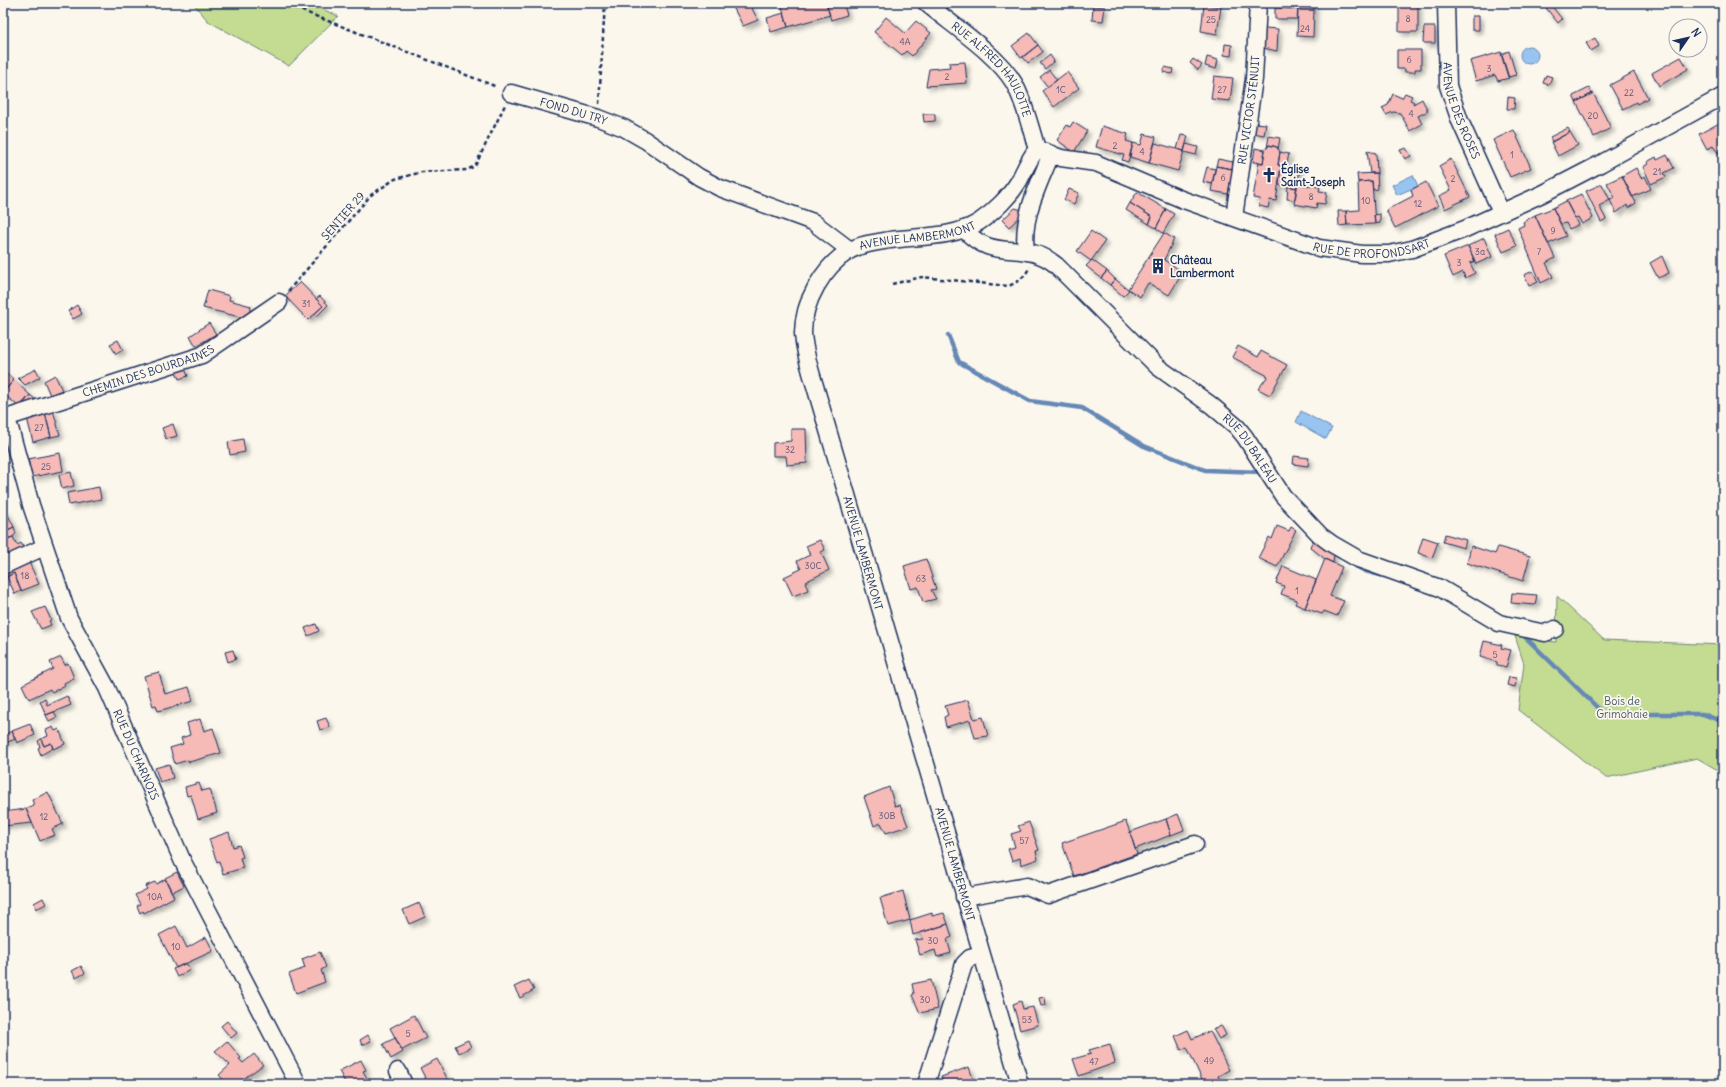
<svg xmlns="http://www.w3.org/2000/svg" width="1726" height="1087" viewBox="0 0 1726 1087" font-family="Delius,sans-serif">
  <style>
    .green { fill: #c3dc92; stroke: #6f8678 }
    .water { fill: #98c4f1; stroke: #6688b6 }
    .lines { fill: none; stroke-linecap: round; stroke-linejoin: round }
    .stream { stroke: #6688b6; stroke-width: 4.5 }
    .building { fill: #f6bab7; stroke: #1b2f5e; filter: url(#shadow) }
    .minor-casing { stroke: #1b2f5e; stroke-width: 19 }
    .path { stroke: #1b2f5e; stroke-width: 2.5; stroke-dasharray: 4 3; stroke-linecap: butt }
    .minor { stroke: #fbf7ec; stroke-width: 16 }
    .labels { text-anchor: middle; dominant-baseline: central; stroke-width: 3.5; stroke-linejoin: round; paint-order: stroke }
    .number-label { font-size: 9px; fill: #525274 }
    .street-label { font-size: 11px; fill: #1b2f5e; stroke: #fbf7ec }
    .poi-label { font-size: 11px; font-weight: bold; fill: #1b2f5e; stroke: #fbf7ec; text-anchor: start }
    .park-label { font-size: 11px; fill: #455a6b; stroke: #fbf7ec }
  </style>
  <defs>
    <filter id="shadow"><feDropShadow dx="3.5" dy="3.5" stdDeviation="2" flood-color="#0004"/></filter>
  </defs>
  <rect width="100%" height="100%" fill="#fbf7ec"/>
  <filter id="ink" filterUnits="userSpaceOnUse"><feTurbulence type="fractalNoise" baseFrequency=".025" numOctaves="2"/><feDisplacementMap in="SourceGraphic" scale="8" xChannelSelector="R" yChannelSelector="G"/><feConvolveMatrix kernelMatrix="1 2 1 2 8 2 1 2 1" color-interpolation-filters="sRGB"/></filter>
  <g filter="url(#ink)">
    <!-- green -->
    <path class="green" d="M193,3H309L338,16L289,66L208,21Z
      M1557,596L1604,640L1723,645V773L1697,758L1606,778L1518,710L1524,664L1515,636L1556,642Z"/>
    <!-- water -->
    <path class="water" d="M1520 55a9 9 0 1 1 18 0a9 9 0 1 1-18 0Z
      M1413,175L1418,186L1397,195L1392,185Z
      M1301,411L1332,428L1326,439L1296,422Z"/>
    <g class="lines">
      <!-- stream -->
      <path class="stream" d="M948,335L959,362L1030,401L1082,408L1144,446L1205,470L1261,472L1262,474
        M1354,565L1365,571L1384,576
        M1521,633L1604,714H1703L1723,722"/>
    </g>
    <!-- building -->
    <path class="building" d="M731,3H749L758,20L743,26Z
      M781,3H826L830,15L788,27Z
      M826,3H843L847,15L831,20Z
      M1300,4H1314V10H1300Z
      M1204,5L1221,7L1217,34L1201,31Z
      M1399,5H1418V32H1399Z
      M1551,5L1562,19L1558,23L1546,8Z
      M1093,6L1105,7L1103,21L1092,20Z
      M1275,8L1298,9L1297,19H1275Z
      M1298,10H1314L1313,37L1297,36Z
      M784,13L788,27L771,32L767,18Z
      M1472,16H1479V30H1472Z
      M886,17L905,33L916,21L931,33L912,56L906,51L902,55L874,32Z
      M1424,27H1435V43H1423Z
      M1264,28L1278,29L1277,51L1263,48Z
      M1029,33L1038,45L1021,58L1012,46Z
      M1595,38L1599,46L1591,51L1586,43Z
      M1225,44L1232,45L1231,56L1224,55Z
      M1038,45L1043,52L1028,63L1023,57Z
      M1397,50H1421V69H1415V72H1405V69H1397Z
      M1509,51L1516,75L1508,77L1501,54Z
      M1501,52L1509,78L1498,81L1495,75L1476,81L1470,61Z
      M1050,55L1054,61L1045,69L1040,63Z
      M1207,57L1218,60L1216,69L1205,66Z
      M1681,57L1688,69L1659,86L1652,73Z
      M1193,59L1202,65L1198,70L1190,63Z
      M965,62L967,83L926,86L929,69L950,67L949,63Z
      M1165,67L1173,69L1172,74L1163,72Z
      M1049,70L1057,80L1048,87L1040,77Z
      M1067,72L1079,88L1054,107L1042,91Z
      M1634,72L1648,98L1637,104L1636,102L1623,109L1610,85Z
      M1546,75L1552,77L1549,85L1543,83Z
      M1214,76L1233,78L1230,101L1211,99Z
      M1589,88L1592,94L1576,102L1573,96Z
      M1405,93L1412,96L1410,100L1414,102L1413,104L1422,99L1428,111L1418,116L1422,124L1410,131L1400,113L1393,112L1386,115L1382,108L1388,105L1393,94L1402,98Z
      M1593,93L1611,128L1594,137L1576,102Z
      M1508,97L1515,98L1514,109H1507Z
      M923,114H935V121L924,122Z
      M1723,121V151L1718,153L1713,146L1707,149L1699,134Z
      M1073,122L1087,131L1074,152L1057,140L1067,125L1070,127Z
      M1254,123L1266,124L1264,135L1253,133Z
      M1102,126L1128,134L1126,141L1133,143L1128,162L1122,160L1124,155L1096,147Z
      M1568,128L1570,132L1552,142L1550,137Z
      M1514,130L1531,168L1510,177L1493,140Z
      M1570,132L1578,145L1558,156L1551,142Z
      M1144,134L1156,137L1149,163L1130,157L1133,143L1141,145Z
      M1181,135L1188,136L1184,151L1177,149Z
      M1269,136L1280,138L1278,149L1277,147L1269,145L1267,148Z
      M1155,143L1184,151L1178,171L1149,163Z
      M1186,144L1198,147L1196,155L1184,152Z
      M1269,145L1277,147L1280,152L1278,165L1281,166L1276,201L1270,200L1268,208L1259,206L1260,199L1253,198L1259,162L1263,163L1265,150Z
      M1255,148L1265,150L1263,163L1253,162Z
      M1406,148L1411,156L1405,159L1400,150Z
      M1367,151L1376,153L1377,173H1370Z
      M1280,152L1289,154L1286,167L1278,165Z
      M1667,155L1674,168L1664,173L1666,177L1651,184L1643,167L1648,164L1647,162L1656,157L1657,160Z
      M1218,159L1233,162L1232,169L1216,166Z
      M1451,159L1470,197L1445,209L1439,196L1451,190L1439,166Z
      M1216,166L1233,169L1228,194L1211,191Z
      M1281,166L1300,168L1297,188L1279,185Z
      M1207,167L1215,169L1212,184L1203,182Z
      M1636,168L1641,178L1645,176L1651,189L1632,197L1622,176Z
      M1377,173L1378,189L1373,190L1372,181L1358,182L1357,174Z
      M1622,176L1636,203L1628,208L1627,205L1616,213L1610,200L1615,198L1607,183Z
      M1372,181L1375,224L1347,225L1346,211L1359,210L1358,182Z
      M1426,182L1438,206L1395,228L1386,210L1413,196L1411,190Z
      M1297,184L1320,187L1319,191L1327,192L1325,204L1317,203L1316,208L1294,204Z
      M1602,184L1610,200L1599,206L1606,219L1601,222L1586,191Z
      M1288,186L1297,188L1295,200L1287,199Z
      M1069,189L1079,193L1074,204L1064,200Z
      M1137,192L1166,209L1156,228L1149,224L1152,217L1130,203Z
      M1581,194L1593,218L1582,224L1578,217L1575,218L1566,201Z
      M1566,201L1578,225L1569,229L1566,223L1561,224L1553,208Z
      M1130,203L1152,217L1149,224L1126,210Z
      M1015,208L1022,210V215L1009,227L1002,220Z
      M1553,208L1566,236L1548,244L1535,215Z
      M1166,209L1174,214L1163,233L1156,228Z
      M1338,211H1346L1347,225L1339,226Z
      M1380,214V223L1375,224L1374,215Z
      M1535,215L1555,258L1546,263L1553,277L1541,283L1518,228L1524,225L1523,222Z
      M1508,228L1517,246L1503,252L1495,234Z
      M1091,231L1105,241L1091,261L1077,251Z
      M1164,233L1174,239L1164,260L1183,272L1169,295L1148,283L1140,297L1128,289Z
      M1484,238L1492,257L1476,264L1468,246Z
      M1468,246L1475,261L1470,263L1475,273L1465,278L1463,272L1453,277L1444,256Z
      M1662,256L1669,273L1658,278L1650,263Z
      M1092,260L1107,271L1101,278L1086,266Z
      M1107,271L1115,279L1110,285L1101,278Z
      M1533,271L1538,282L1529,286L1524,275Z
      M1115,279L1129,290L1123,296L1110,285Z
      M300,282L323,306L308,320L285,296Z
      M208,290L230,296L229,300L251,306L248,319L203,308Z
      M320,296L328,305L317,316L314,314L323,306L316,299Z
      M77,305L82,314L73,319L68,311Z
      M209,323L216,334L196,346L190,336Z
      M118,340L123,350L116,354L110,344Z
      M1238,346L1258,357L1261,351L1287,365L1270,395L1258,389L1268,376L1232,357Z
      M184,366L188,376L179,379L175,369Z
      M36,369L40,377L25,385L18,378Z
      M3,370L14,380L3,392Z
      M55,375L62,390L50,395L44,381Z
      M14,380L30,395L19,407L3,393Z
      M30,395L35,399L25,406L23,404Z
      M53,410L60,435L51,437L45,413Z
      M45,413L51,437L33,442L27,418Z
      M173,424L177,436L166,439L162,428Z
      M791,429H806L807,463L787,465L786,456H773V443L791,441Z
      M243,439L245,452L230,455L228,442Z
      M60,453L63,471L32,477L28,459Z
      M1294,456L1309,458L1308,466L1293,464Z
      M71,472L74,486L62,489L59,475Z
      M99,487L101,499L69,505L67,493Z
      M6,511L14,527L3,532V512Z
      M1277,526L1289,531L1291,527L1296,530L1277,567L1258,558L1269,537L1272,539Z
      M14,527L16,533L13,537L3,540V532Z
      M1445,534L1466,540L1464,548L1443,542Z
      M13,537L17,545L21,543L26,553L3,563V540Z
      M1423,537L1438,542L1432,558L1418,553Z
      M1313,539L1334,554L1333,563L1325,559L1310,547Z
      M820,540L825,550L821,552L829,570L805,582L808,590L793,596L784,577L801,569L797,561L810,555L806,546Z
      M1471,546L1495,554L1498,547L1530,556L1523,581L1467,563Z
      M27,558L39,584L21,591L14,573L4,578L3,569Z
      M926,559L936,589L931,590L936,599L923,602L918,587L911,589L904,566Z
      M1325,559L1342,567L1330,596L1344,601L1337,616L1324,611L1322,614L1305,608Z
      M1283,566L1316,580L1305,608L1295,604L1297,600L1281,594L1284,586L1276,583Z
      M14,573L21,591L15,594L7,577Z
      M1512,593L1537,595L1535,605L1511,603Z
      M45,607L51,620L49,621L51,625L41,629L32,612Z
      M316,624L319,631L308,636L305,628Z
      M1484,641L1502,645L1501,648L1511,650L1506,667L1497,665V662L1480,657Z
      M233,650L236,659L228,662L225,652Z
      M61,657L65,665L68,663L74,678L64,683L65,685L56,690L52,692L50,689L29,699L22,685L53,669L50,662Z
      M159,672L165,694L189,687L193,701L158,711L156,705L153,706L144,676Z
      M1509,677L1516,678L1515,687L1507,685Z
      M67,696L71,705L46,715L40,701L45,698L47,705Z
      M968,700L974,719L983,717L988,736L975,738L970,720L946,727L944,717L948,715L945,706Z
      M54,712L57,717L49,721L46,715Z
      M326,718L330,727L320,730L317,721Z
      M200,719L204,731L213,728L221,753L189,762L188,760L175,764L170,748L183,744L181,738L190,735L187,723Z
      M30,724L35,735L17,743L12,731Z
      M53,727L55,731L59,729L65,744L53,749L51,743L44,746L41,739L48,736L46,730Z
      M12,731L15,739L3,744V735Z
      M41,739L44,746L51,743L53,748L41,755L38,748L40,747L38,741Z
      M169,764L173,778L160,782L155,768Z
      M199,783L202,791L210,789L217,813L198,819L191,795L187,796L185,787Z
      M889,787L895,806L900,805L908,826L886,833L881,823L874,826L864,797Z
      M48,792L63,824L52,829L55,835L40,841L26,809L34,805L32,800Z
      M26,809L32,823L3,826V812Z
      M1178,814L1184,830L1171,835L1166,819Z
      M1166,819L1171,835L1135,849L1130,832Z
      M1126,821L1137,854L1074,876L1062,843Z
      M1029,822L1039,850L1036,851L1038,859L1021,865L1020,858L1012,861L1008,849L1015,847L1011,834L1021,831L1018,826Z
      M229,832L233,847L239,845L243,857L240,858L243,868L223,874L219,861L217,862L209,839Z
      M177,872L184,886L172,892L165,878Z
      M165,879L174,897L144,913L143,911L140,913L137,906L140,904L135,895L147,889L145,886L155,882L156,884Z
      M903,891L910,920L888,926L880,898Z
      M43,898L46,904L36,909L34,903Z
      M419,903L425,917L409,924L403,910Z
      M932,913V916L944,913L948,924L913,935L910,920Z
      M948,924L952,937L947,939L951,953L937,957L935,950L920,955L915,940L923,939L920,933Z
      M176,926L187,948L206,937L213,951L176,968L159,935Z
      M320,952L326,967L321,970L325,982L296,993L289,974L305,968L302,959Z
      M186,963L190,970L177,977L173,969Z
      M81,966L85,973L76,978L72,971Z
      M529,980L534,990L520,998L514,987Z
      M931,980L938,1009L920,1013L912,995L914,994L912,984Z
      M1045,997L1046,1005L1041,1006L1039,998Z
      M1021,1001L1023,1009L1033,1007L1038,1025L1020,1030L1013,1004Z
      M414,1015L426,1038L402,1050L390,1028Z
      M227,1021L237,1033L231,1038L221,1026Z
      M1221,1025L1226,1035L1219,1039L1213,1029Z
      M1188,1030L1192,1039L1210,1031L1229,1070L1218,1076L1221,1084H1204L1187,1047L1181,1050L1175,1036Z
      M368,1035L371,1041L362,1045L360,1040Z
      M395,1038L403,1052L391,1059L383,1044Z
      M468,1040L471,1047L459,1053L455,1046Z
      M227,1041L241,1058L239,1059L243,1063L254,1054L263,1065L236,1084H227L219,1075L230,1065L215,1051Z
      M1110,1044L1115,1063L1079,1076L1073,1059L1091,1054L1089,1050Z
      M437,1059L450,1084H426L428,1083L420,1068Z
      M361,1060L366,1070L363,1071L370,1084H346L339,1071Z
      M969,1067L975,1084H944L941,1077Z"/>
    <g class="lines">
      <!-- minor casing -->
      <g class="minor-casing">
        <g id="minor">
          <path id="s1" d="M926,3C952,25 997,54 1014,83C1025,103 1030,127 1037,149"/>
          <path id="s2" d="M1446,3L1448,86L1460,121L1501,212"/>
          <path id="s3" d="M511,93L598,118L624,128L645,140L699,177L720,188L813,222L850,250"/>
          <path id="s4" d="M1037,149L1061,158L1096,163L1181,199L1319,248L1362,254H1389L1412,249L1465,229L1542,194L1600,164L1723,96"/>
          <path id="s5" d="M1234,217L1254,79L1258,3"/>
          <path id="s6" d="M964,229C993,264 1024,238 1056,265L1158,367L1211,405L1237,427L1245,437L1283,496L1321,536L1332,544L1358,559L1440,588L1499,623L1545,633L1555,629"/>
          <path d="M1026,250C1021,217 1039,185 1051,154"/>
          <path id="s7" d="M3,415L10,428L31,505L69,618L107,688L183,862L298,1084"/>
          <path id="s8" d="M6,418L202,355L279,302"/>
          <path d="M3,566L44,547"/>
          <path d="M964,897L1027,886L1048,895L1195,844"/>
          <path d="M398,1071L404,1084"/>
          <path d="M926,1084L964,964L970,958L981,955"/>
          <path id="s9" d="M1020,1084L815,386C810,369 804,351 803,333C803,302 823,267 849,251C860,244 878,242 890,240C919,236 954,238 979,222C994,212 1010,196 1019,181C1025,169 1029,159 1037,149"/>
        </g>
      </g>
      <!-- path -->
      <path class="path" d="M282,3L497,87
        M599,104L605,3
        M892,284L922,277L1008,286C1018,283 1025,276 1030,267
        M288,291L371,195L395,179L422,172L467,170L475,166L505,105"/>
      <!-- minor -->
      <use href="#minor" class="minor"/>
    </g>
  </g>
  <!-- icons -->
  <defs>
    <g id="church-bare" transform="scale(1.2)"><path d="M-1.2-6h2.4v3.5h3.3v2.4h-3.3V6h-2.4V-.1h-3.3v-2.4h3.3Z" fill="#1b2f5e" stroke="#fbf7ec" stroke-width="2.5" paint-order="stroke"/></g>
    <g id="building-bare" transform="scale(1.2)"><path d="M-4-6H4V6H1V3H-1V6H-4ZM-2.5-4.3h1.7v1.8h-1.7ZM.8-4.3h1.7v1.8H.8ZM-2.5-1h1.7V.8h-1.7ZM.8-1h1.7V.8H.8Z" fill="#1b2f5e" stroke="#fbf7ec" stroke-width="2.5" paint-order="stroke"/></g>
  </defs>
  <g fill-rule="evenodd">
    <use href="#church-bare" x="1269" y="175"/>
    <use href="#building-bare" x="1158" y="266"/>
  </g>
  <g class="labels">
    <!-- number labels -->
    <g class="number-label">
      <text x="1408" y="18">8</text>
      <text x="1211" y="19">25</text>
      <text x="1305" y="28">24</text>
      <text x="905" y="41">4A</text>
      <text x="1409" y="59">6</text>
      <text x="1489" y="68">3</text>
      <text x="947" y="76">2</text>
      <text x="1061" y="89">1C</text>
      <text x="1222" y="89">27</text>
      <text x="1629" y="92">22</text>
      <text x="1411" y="113">4</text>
      <text x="1593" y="115">20</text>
      <text x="1115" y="145">2</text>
      <text x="1142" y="151">4</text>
      <text x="1512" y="154">1</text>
      <text x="1657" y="171">21</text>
      <text x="1223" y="177">6</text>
      <text x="1453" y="178">2</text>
      <text x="1311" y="196">8</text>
      <text x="1366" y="200">10</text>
      <text x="1418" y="203">12</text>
      <text x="1553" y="230">9</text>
      <text x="1480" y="251">3a</text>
      <text x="1539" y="251">7</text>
      <text x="1459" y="262">3</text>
      <text x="306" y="303">31</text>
      <text x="39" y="427">27</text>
      <text x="790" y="449">32</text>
      <text x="46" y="466">25</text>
      <text x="813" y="565">30C</text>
      <text x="25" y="575">18</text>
      <text x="921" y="578">63</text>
      <text x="1297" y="590">1</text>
      <text x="1495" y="654">5</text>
      <text x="887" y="815">30B</text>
      <text x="44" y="816">12</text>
      <text x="1024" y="840">57</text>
      <text x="155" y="896">10A</text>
      <text x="933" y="940">30</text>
      <text x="176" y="946">10</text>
      <text x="925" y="999">30</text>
      <text x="1027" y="1019">53</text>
      <text x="408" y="1033">5</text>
      <text x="1209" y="1060">49</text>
      <text x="1094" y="1061">47</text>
    </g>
    <!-- street labels -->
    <g class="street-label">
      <text stroke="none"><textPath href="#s1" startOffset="95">RUE ALFRED HAULOTTE</textPath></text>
      <text stroke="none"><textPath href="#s5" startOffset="108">RUE VICTOR STÉNUIT</textPath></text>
      <text stroke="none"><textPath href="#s2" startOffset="110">AVENUE DES ROSES</textPath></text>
      <text stroke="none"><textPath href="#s3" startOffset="65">FOND DU TRY</textPath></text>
      <text transform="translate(343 216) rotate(-49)">SENTIER 29</text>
      <text stroke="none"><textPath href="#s9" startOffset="950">AVENUE LAMBERMONT</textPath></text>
      <text stroke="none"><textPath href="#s4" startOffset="353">RUE DE PROFONDSART</textPath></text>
      <text stroke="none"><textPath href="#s8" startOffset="150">CHEMIN DES BOURDAINES</textPath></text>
      <text stroke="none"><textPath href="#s6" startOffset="370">RUE DU BALEAU</textPath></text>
      <text transform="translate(863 553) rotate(74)">AVENUE LAMBERMONT</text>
      <text stroke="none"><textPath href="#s7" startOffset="366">RUE DU CHARNOIS</textPath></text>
      <text transform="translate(955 864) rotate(74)">AVENUE LAMBERMONT</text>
    </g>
    <!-- poi labels -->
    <g class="poi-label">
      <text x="1281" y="169">Église<tspan x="1281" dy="13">Saint-Joseph</tspan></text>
      <text x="1170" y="260">Château<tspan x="1170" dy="13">Lambermont</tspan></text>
    </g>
    <!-- park labels -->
    <g class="park-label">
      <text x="1622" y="701">Bois de<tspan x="1622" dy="13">Grimohaie</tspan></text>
    </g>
  </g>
  <!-- margin -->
  <rect width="1726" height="1087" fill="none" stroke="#fbf7ec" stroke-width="16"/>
  <rect x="8" y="8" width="1710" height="1071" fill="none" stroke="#1b2f5e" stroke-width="1.5" filter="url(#ink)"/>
  <!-- north arrow -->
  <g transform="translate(1688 38) rotate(56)"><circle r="19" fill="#fbf7ec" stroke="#a1a7b3"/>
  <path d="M0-3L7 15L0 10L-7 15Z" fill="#1b2f5e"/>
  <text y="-6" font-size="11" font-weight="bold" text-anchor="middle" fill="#1b2f5e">N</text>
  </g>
</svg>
